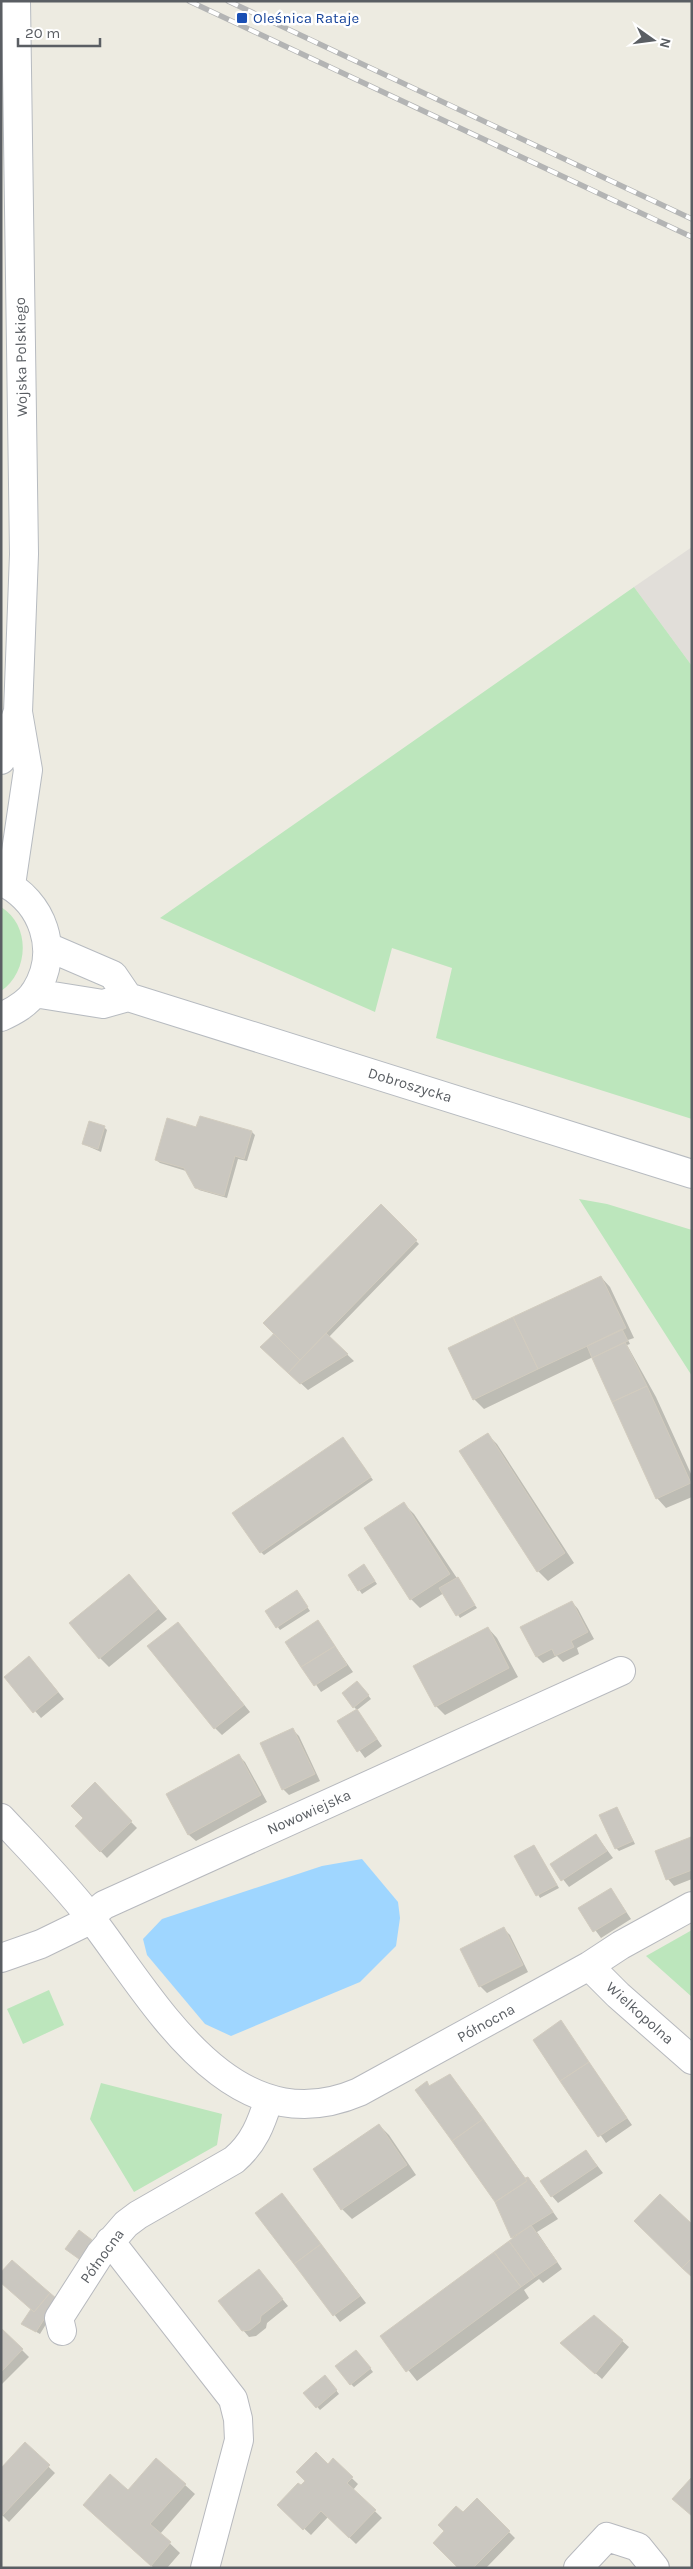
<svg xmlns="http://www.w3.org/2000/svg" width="693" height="2569" viewBox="0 0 693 2569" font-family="Karla,sans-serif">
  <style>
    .industrial { fill: #e1ded9 }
    .green { fill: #bce6bc }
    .water { fill: #9fd6ff }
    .shadow { fill: #0003 }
    .building { fill: #cac7c0; stroke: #d2ccbf }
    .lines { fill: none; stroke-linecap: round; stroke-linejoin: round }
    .street-casing { stroke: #b7b9be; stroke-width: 30 }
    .secondary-casing { stroke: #b7bbc0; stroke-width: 30 }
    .street { stroke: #fff; stroke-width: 28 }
    .secondary { stroke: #fff; stroke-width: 28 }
    .rail-casing { stroke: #b3b4b4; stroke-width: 5.5 }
    .rail { stroke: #fff; stroke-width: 4; stroke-dasharray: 11; stroke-linecap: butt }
    .transit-dot { fill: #1a4fb4; stroke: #fff; stroke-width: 2 }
    .labels { text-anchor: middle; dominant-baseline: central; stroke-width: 5; stroke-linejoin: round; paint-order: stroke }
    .transit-label { font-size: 15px; fill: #164399; stroke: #fff; text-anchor: start }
    .street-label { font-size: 15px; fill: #5a5e63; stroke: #fff }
  </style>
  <rect width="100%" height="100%" fill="#edebe1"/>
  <!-- industrial -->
  <path class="industrial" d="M692,547V666L634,587Z"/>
  <!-- green -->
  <path class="green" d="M634,587L692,666V1119L436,1038L452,968L392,948L375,1012L160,918Z
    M1,907C32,926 28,973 1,991Z
    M579,1199L607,1204L692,1230V1376Z
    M692,1930V1997L646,1956Z
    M49,1990L64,2025L23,2044L7,2009Z
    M101,2083L222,2114L217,2145L134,2192L90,2119Z"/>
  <!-- water -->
  <path class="water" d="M362,1859L398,1902L400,1918L396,1946L360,1982L231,2036L205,2024L147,1955L143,1939L162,1919L322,1866Z"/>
  <!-- shadow -->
  <path class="shadow" d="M104,1127L107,1130L101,1152L83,1144Z
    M197,1128L252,1132L255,1135L247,1161L238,1159L227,1198L199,1190L186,1171L160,1163L156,1160Z
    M381,1206L419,1244L329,1337L354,1361L308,1390L262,1347Z
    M601,1277L610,1287L634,1338L628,1340L630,1344L627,1345L656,1397L692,1476V1497L666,1508L657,1498L593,1357L484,1409L474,1399Z
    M488,1435L497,1444L574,1563L548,1581L538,1571Z
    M343,1438L373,1480L264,1555L261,1552Z
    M404,1504L414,1514L477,1608L460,1618L444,1593L420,1608L411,1599Z
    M367,1569L377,1584L362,1594L349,1575Z
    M129,1575L167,1619L109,1667L100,1658Z
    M297,1592L310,1611L280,1630L266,1611Z
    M572,1602L578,1609L594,1639L577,1648L579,1654L563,1662L557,1656L543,1663L537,1657L522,1627Z
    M318,1622L353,1672L321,1692L287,1642Z
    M488,1628L497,1638L518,1677L445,1715L436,1706Z
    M184,1630L250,1712L222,1735L215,1728Z
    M35,1664L64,1699L41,1718L6,1677Z
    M360,1685L371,1699L357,1710L354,1707Z
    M357,1710L382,1746L365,1758L339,1722Z
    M292,1729L299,1736L320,1781L289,1795L283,1789Z
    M239,1756L245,1762L267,1802L196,1841L189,1835L168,1795Z
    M94,1784L137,1828L107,1858L77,1826L84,1818Z
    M617,1808L635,1844L619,1851L616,1848Z
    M596,1835L613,1858L569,1887L552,1865Z
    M691,1838L692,1879L674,1886L668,1879L656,1852Z
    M534,1846L559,1888L540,1898L516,1856Z
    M611,1889L631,1919L601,1938L580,1909Z
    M504,1929L510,1935L528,1972L487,1993L480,1986Z
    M561,2022L632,2125L606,2143L534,2040Z
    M450,2075L526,2179L534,2185L558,2219L537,2232L562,2269L543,2283L539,2279L524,2290L529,2298L417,2381L382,2337L513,2239L497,2201L427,2083L430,2087Z
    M379,2125L389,2135L416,2175L352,2219L342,2209L315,2169Z
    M586,2151L603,2173L558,2203L552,2196Z
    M282,2194L366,2303L340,2322L257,2213Z
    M79,2232L94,2244L83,2261L70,2252Z
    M259,2270L288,2306L267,2323L266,2328L256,2336L249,2337L243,2330Z
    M59,2303L40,2334L22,2324L33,2310Z
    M594,2316L629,2347L602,2379L568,2349Z
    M1,2329L29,2357L2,2384L1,2383Z
    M359,2354L373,2372L354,2387L351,2384Z
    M328,2380L339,2394L320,2410L305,2393Z
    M25,2444L55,2473L9,2522L1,2514V2470Z
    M333,2460L358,2484L353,2490L382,2518L356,2544L328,2517L311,2535L279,2505Z
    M185,2485L195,2494L160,2534L180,2553L167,2568H154L84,2505L128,2492Z
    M477,2500L515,2538L486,2568H460L446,2531Z"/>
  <!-- building -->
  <path class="building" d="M200,1116L252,1131L244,1159L235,1156L224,1196L195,1188L184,1168L155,1160L167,1118L196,1127Z
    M89,1121L105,1126L98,1149L82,1144Z
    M381,1204L417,1240L300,1360L263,1323Z
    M601,1276L626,1328L538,1369L513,1317Z
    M513,1317L538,1369L473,1400L448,1348Z
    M622,1329L628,1341L592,1358L587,1346Z
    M326,1333L348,1354L300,1384L288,1373Z
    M274,1334L300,1360L288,1373L260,1347Z
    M625,1342L647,1386L612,1402L592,1358Z
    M647,1386L691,1483L656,1499L612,1402Z
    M488,1433L565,1553L537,1572L459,1451Z
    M343,1437L371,1477L260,1553L232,1513Z
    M404,1502L450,1574L410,1600L364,1528Z
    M364,1564L375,1581L358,1591L348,1575Z
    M129,1574L158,1609L99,1659L69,1623Z
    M458,1577L475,1605L456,1616L439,1588Z
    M297,1590L308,1607L276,1628L265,1611Z
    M572,1601L588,1632L571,1641L574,1647L555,1656L552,1649L536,1657L520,1627Z
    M318,1620L335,1646L301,1667L285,1642Z
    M178,1622L244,1705L214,1729L147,1646Z
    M488,1627L509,1668L435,1707L413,1666Z
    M335,1646L347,1665L314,1686L301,1667Z
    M29,1656L58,1692L33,1713L4,1677Z
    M357,1681L369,1695L353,1708L342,1693Z
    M357,1709L377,1739L357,1752L337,1721Z
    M293,1728L315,1774L282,1790L260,1743Z
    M239,1754L261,1795L188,1835L166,1794Z
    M95,1782L132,1821L100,1852L75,1826L83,1818L71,1806Z
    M617,1807L633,1841L615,1849L599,1815Z
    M596,1834L607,1851L561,1881L550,1864Z
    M691,1837L692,1870L666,1880L655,1851Z
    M534,1845L557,1885L536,1896L514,1856Z
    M611,1888L626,1912L593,1932L578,1908Z
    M504,1927L523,1965L479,1987L460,1949Z
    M561,2020L589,2062L560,2081L533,2040Z
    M589,2062L627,2118L598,2137L560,2081Z
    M450,2074L483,2119L452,2141L415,2090L427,2081L429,2086Z
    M483,2119L527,2181L495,2202L452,2141Z
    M379,2124L407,2165L341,2210L313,2169Z
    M586,2150L597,2166L551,2197L540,2181Z
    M528,2177L553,2212L511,2238L495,2202L527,2181L525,2178Z
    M282,2193L321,2244L294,2264L255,2213Z
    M660,2194L692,2224V2258L682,2268L634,2221Z
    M531,2225L557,2262L535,2277L509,2241Z
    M79,2230L92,2240L79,2259L65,2249Z
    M509,2241L535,2277L521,2287L494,2252Z
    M321,2244L360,2296L333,2316L294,2264Z
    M494,2252L521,2287L406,2372L380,2336Z
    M692,2258V2277L682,2268Z
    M12,2260L50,2293L34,2312L1,2283V2272Z
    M259,2269L283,2299L261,2316L260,2322L250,2330L242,2331L218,2301Z
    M50,2293L57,2299L36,2332L21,2324L31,2309L34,2312Z
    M594,2315L623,2340L595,2374L560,2343Z
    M1,2328L23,2349L1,2372Z
    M356,2350L371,2368L350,2385L335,2366Z
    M325,2375L337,2390L316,2408L303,2393Z
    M25,2442L50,2465L2,2516L1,2468Z
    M316,2452L328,2464L333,2458L353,2477L347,2483L376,2510L349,2538L321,2511L303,2530L277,2505L298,2483L301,2485L305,2481L296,2472Z
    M156,2458L186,2484L150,2524L171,2542L151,2566L83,2505L110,2474L128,2490Z
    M692,2477V2516L672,2499Z
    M477,2498L510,2531L473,2568H458L433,2543L444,2531L438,2525L456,2506L463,2512Z"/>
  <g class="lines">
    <!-- street casing -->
    <g class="street-casing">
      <path id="street" d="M1,1818C31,1850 63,1882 90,1917C154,2000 231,2147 359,2092L589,1966L621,1945L692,1906
        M1,1958L41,1944L80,1925L104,1905L621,1671
        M589,1966L618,1995L692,2060
        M110,2241L233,2399L238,2419L239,2440L205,2568
        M62,2331L59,2318L100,2254L126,2224L138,2215L234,2160C254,2143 261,2124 269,2099
        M578,2568L607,2537L638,2547L655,2568"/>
    </g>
    <!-- secondary casing -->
    <g class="secondary-casing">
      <path id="secondary" d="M1,760L17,714
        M1,881C43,901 61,951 35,992C27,1004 14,1011 1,1017
        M11,885L28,770L18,712L24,554L16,1
        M48,947L113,975L128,997
        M34,993L103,1004L128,997L692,1174"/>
    </g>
    <!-- street -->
    <use href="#street" class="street"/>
    <!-- secondary -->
    <use href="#secondary" class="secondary"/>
    <!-- rail casing -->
    <g class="rail-casing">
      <path id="rail" d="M189,1L692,237
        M228,1L692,219"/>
    </g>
    <!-- rail -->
    <use href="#rail" class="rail"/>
  </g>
  <!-- markers -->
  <rect class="transit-dot" x="236" y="12" width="12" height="12" rx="2.5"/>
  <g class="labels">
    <!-- transit labels -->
    <g class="transit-label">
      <text x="253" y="18">Oleśnica Rataje</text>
    </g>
    <!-- street labels -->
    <g class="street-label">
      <text transform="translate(21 357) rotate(-91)">Wojska Polskiego</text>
      <text transform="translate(410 1085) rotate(17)">Dobroszycka</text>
      <text transform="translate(309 1812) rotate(-24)">Nowowiejska</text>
      <text transform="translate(640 2013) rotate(42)">Wielkopolna</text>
      <text transform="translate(486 2023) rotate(-29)">Północna</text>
      <text transform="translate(102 2256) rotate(-54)">Północna</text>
    </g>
  </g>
  <!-- border -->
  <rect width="693" height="2569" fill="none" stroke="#5a5e63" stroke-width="5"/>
  <!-- north arrow -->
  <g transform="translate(653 40) rotate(104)" stroke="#ffffff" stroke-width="4" paint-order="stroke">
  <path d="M0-4L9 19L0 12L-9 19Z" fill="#5a5e63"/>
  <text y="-8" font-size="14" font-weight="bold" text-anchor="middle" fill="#5a5e63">N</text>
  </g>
  <!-- scale -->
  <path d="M18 38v8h82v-8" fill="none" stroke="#5a5e63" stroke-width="2.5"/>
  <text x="25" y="38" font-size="15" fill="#5a5e63" stroke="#ffffff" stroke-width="4" paint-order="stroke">20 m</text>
</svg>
